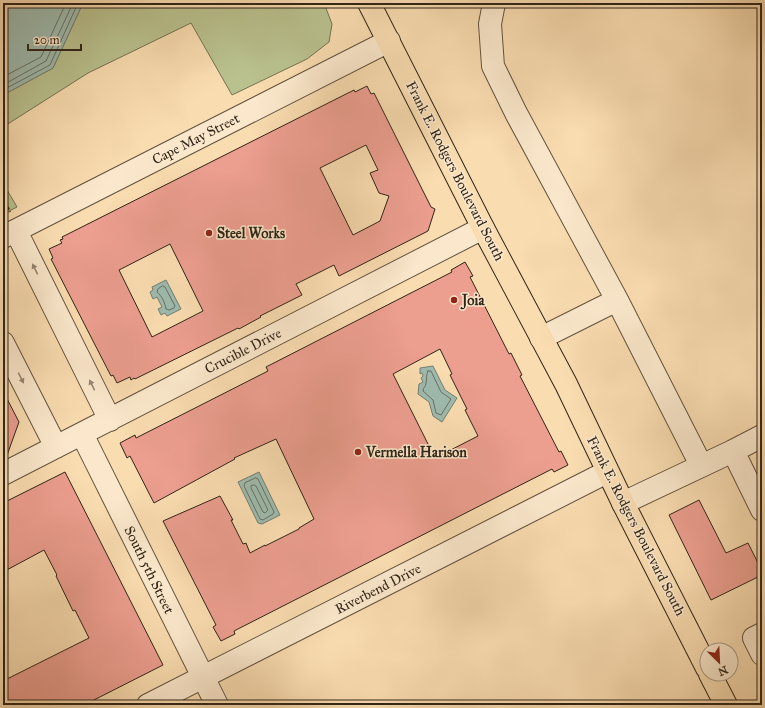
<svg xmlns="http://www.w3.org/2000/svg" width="765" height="708" viewBox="0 0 765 708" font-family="'IM FELL Great Primer',serif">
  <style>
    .green { fill: #b9c18e; stroke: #747353 }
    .water { fill: #9ebbaf; stroke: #727f73 }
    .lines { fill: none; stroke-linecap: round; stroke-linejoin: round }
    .shore { stroke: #677064; stroke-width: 1 }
    .building { fill: #ec9e8f; stroke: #302518; fill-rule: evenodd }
    .minor-casing { stroke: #62533e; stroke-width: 24 }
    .major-casing { stroke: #302518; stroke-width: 24 }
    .path { stroke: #302518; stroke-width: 2.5; stroke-dasharray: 3 2; stroke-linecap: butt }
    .minor { stroke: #fbe8cc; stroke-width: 22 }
    .major { stroke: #f9dcb0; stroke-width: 22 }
    .oneway { fill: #968672 }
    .poi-dot { fill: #8f2418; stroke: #fbe8cc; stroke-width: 1.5 }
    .labels { text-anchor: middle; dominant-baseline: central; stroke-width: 3; stroke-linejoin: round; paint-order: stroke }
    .street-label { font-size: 14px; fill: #302518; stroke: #fbe8cc }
    .poi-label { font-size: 14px; font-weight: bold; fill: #302518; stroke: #fbe8cc; text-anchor: start }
  </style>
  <rect width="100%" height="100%" fill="#f9dcb0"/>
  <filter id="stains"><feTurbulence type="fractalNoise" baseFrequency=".005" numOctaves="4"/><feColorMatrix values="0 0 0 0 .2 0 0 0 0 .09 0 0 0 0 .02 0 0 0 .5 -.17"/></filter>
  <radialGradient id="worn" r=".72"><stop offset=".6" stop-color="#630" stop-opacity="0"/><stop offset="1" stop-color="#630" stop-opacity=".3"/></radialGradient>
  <!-- green -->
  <path class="green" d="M83,3H324L332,24L329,42L307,59L232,95L191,23L88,73L3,127V95L53,68Z
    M3,183L17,207L3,214Z"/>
  <!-- water -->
  <path class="water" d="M3,3H83L53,68L3,95Z
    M166,280L181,309L167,316L165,313L161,315L158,309L162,307L157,297L153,299L150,292L153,290L152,287Z
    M433,366L445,390L457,398L442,422L433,416L429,402L418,394L419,384L423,382L421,378L423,376L422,373L420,374V368Z
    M259,472L280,515L262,524L258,523L238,482Z"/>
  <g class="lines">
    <!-- shore -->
    <path class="shore" d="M3,77L41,57L66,3
      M3,85L46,61L73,3
      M3,90L50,65L78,3
      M163,286L165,287L175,306L174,308L169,310L166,309C165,303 162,296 157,292L158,289Z
      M428,371H431L441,392L451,399L441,415L436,413L433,400L423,391C423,387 426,387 426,383C427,379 426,374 428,371Z
      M256,478L258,479L274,512L273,514L263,520L260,519L244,486L245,483Z
      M254,485L256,486L268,510L265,513L263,512L251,488V486Z"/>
  </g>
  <!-- building -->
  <path class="building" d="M367,86L371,94L374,93L431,207L435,209L428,231L339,276L334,265L296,284L302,295L260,316L261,317L239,329L238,328L135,379L134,378L131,380L130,377L117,383L113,375L111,376L51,259L53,258L49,249L62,243L60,240L63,239L62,237L354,90L355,92ZM366,145L378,170L370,173L379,193L389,196L380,221L353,235L320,168ZM170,244L203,311L152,337L119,270Z
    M465,262L473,276L470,277L509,354L511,353L522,375L520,376L559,452L561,451L568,465L554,472L552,469L234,631L235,634L221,641L213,627L216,625L163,521L220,496L233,520H231L243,544L246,543L250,553L265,545V546L299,529V528L314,519L276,439L234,458L235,459L154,503L130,456L127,458L120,443L135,435L136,438L268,371L266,367L452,272L451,270ZM440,349L452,374L450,375L467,409L465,410L478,436L435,458L393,374Z
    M3,391L19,422L6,458L3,460Z
    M65,472L163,665L84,705H3V681L89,638L75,610L73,611L56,576L57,575L44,550L3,572V503Z
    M699,500L726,553L748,543L762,571V575L711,600L669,515Z"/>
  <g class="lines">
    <!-- minor casing -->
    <g class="minor-casing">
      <path id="minor" d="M494,3L490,24L493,66L516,113L617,300L701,465
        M16,231L110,420
        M3,237L389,41
        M541,338L617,300
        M3,343L56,447
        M82,434L217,705
        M733,451L762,436
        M3,474L483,228
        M623,503L733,451L762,510
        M762,634L754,638L762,654
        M148,705L607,472"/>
    </g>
    <!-- major casing -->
    <g class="major-casing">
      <path id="major" d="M369,3L483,228L566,384L623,503L707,668
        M710,674L726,705"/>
    </g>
    <!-- path -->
    <path class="path" d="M3,198L10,212"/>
    <!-- minor -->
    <use href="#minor" class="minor"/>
    <!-- major -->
    <use href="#major" class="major"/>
  </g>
  <!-- one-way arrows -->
  <defs><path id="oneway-solid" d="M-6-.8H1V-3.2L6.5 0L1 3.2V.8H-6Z"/></defs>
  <g class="oneway">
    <use href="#oneway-solid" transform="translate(35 269) rotate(-116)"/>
    <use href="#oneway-solid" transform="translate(21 378) rotate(63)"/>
    <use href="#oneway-solid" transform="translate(92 385) rotate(-116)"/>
  </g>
  <!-- markers -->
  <g class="poi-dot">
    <circle cx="209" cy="233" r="4"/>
    <circle cx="454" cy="300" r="4"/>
    <circle cx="358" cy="452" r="4"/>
  </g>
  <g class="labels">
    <!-- street labels -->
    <g class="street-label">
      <text transform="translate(196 139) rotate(-27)">Cape May Street</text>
      <text transform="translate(455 171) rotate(63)">Frank E. Rodgers Boulevard South</text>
      <text transform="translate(243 351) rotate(-27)">Crucible Drive</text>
      <text transform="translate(636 526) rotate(63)">Frank E. Rodgers Boulevard South</text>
      <text transform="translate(149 570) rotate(64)">South 5th Street</text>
      <text transform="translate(378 589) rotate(-27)">Riverbend Drive</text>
    </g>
    <!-- poi labels -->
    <g class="poi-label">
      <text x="217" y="233">Steel Works</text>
      <text x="462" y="300">Joia</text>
      <text x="366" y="452">Vermella Harison</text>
    </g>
  </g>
  <!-- margin -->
  <rect width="765" height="708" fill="none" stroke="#f9dcb0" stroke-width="16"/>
  <rect x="4" y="4" width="757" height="700" fill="none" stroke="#302518" stroke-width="2"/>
  <rect x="8" y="8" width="749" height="692" fill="none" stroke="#302518"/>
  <!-- north arrow -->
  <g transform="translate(719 662) rotate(156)"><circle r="19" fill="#fbe8cc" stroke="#aa9a84"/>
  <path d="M0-3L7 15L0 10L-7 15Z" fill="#8f2418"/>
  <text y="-6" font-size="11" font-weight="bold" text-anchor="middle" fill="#302518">N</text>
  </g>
  <!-- scale -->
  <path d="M28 44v6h53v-6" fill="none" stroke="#302518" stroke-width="2"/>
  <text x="34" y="44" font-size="12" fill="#302518" stroke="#fbe8cc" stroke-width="3" paint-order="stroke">20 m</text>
  <rect width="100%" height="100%" filter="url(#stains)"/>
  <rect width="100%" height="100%" fill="url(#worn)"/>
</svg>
